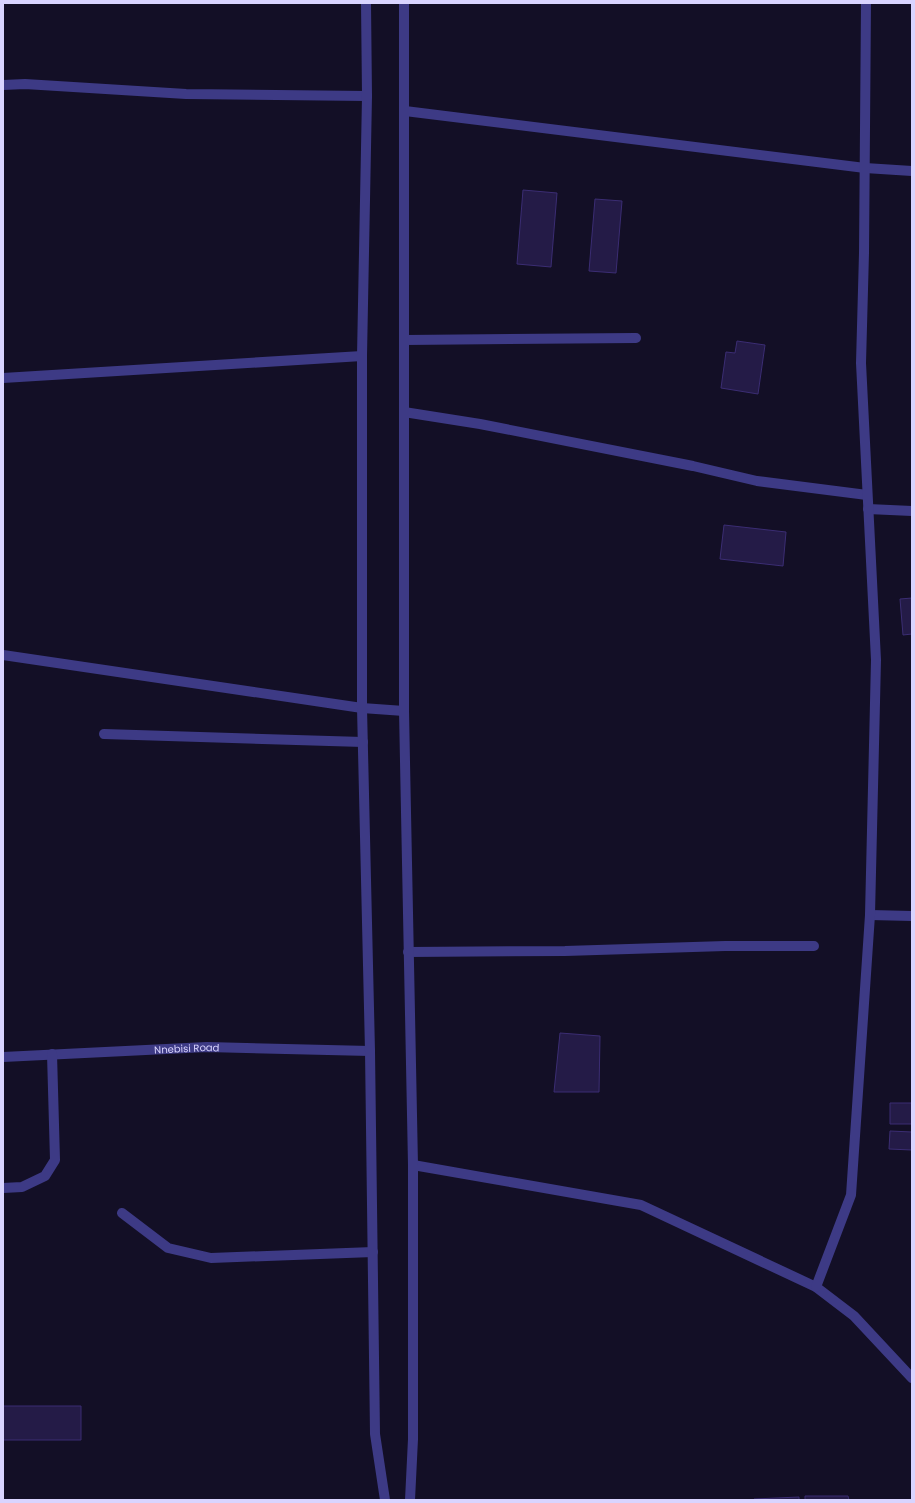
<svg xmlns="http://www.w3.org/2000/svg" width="915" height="1503" viewBox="0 0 915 1503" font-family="Poppins,sans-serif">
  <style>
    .building { fill: #241b47; stroke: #3b2d73 }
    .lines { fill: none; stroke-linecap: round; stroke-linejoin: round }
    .service { stroke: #3d3a85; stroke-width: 10 }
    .minor { stroke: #3d3a85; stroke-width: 10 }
    .tertiary { stroke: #3d3a85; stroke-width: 10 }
    .labels { text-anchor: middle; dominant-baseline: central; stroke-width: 4; stroke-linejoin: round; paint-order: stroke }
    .street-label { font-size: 10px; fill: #d9d4ff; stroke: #130f26 }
  </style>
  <rect width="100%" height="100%" fill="#130f26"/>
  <!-- building -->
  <path class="building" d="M523,190L557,193L551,267L517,264Z
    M595,199L622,201L616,273L589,271Z
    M737,341L765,345L758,394L721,388L726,352L735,353Z
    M724,525L786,532L783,566L720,559Z
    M912,598V634L903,635L900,599Z
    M560,1033L600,1036L599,1092H554Z
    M890,1103H912V1124H890Z
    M890,1131L912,1132V1150L889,1149Z
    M3,1406H81V1440H3Z
    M805,1496H848L849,1500H805Z
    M799,1497V1500H754V1499Z"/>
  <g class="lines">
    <!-- service -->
    <path class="service" d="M104,734L363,742"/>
    <!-- minor -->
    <g class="minor">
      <path d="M3,85L25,84L186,94L367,96"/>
      <path d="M405,111L865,168L912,171"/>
      <path d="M405,340L636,338"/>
      <path d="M3,378L362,356"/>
      <path d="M404,412L480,424L693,466L757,481L867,495"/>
      <path d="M868,509L912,511"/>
      <path d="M3,655L362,708L404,711"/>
      <path d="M870,915L912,916"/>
      <path d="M408,952L565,951L725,946H814"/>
      <path id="s1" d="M3,1057L207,1047L370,1051"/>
      <path d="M413,1165L641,1205L816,1287L854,1316L912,1378"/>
      <path d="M3,1188L22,1187L45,1176L55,1160L52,1054"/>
      <path d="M122,1213L168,1248L211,1258L373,1252"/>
      <path d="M816,1287L851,1195L870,915L876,660L861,363L864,253L866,3"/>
    </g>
    <!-- tertiary -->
    <path class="tertiary" d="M366,3L367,96L362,356V708L370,1051L375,1434L385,1500
      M404,3V711L413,1165V1439L410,1500"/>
  </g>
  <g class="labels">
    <!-- street labels -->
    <g class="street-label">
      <text stroke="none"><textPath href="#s1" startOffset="184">Nnebisi Road</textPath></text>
    </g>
  </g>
  <!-- border -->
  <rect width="915" height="1503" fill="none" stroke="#d9d4ff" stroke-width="8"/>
</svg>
